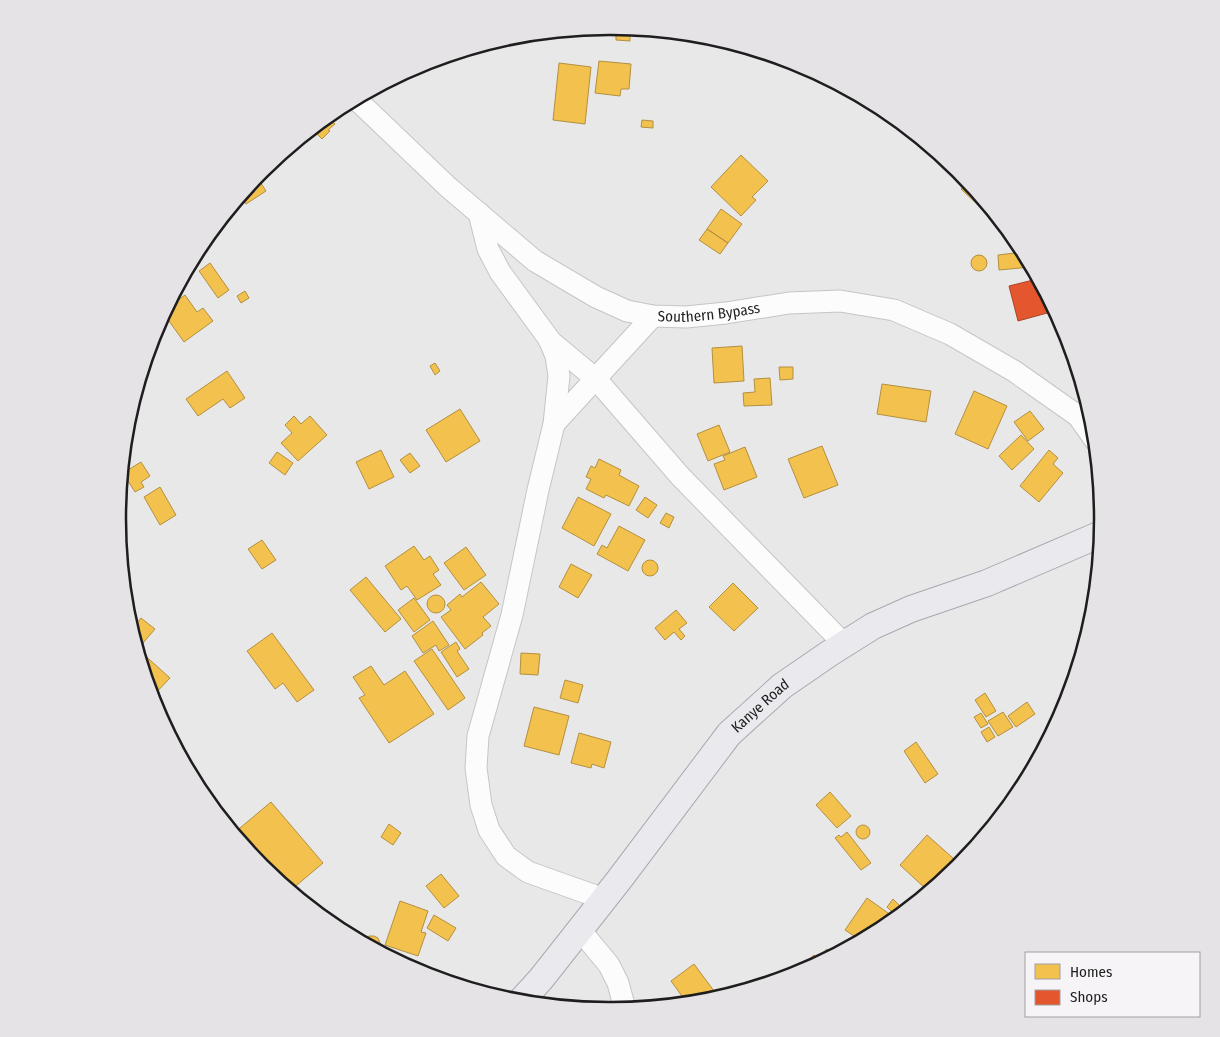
<svg xmlns="http://www.w3.org/2000/svg" width="1220" height="1037" viewBox="0 0 1220 1037" font-family="'Fira Sans Condensed',sans-serif">
  <style>
    .homes { fill: #f2c14e; stroke: #b39040 }
    .shops { fill: #e4572e; stroke: #a9462a }
    .lines { fill: none; stroke-linecap: round; stroke-linejoin: round }
    .minor-casing { stroke: #c6c5c6; stroke-width: 23 }
    .major-casing { stroke: #aaa8b0; stroke-width: 28 }
    .minor { stroke: #fcfcfc; stroke-width: 21 }
    .major { stroke: #eae9ed; stroke-width: 26 }
    .labels { text-anchor: middle; dominant-baseline: central; stroke-width: 5; stroke-linejoin: round; paint-order: stroke }
    .street-label { font-size: 15px; fill: #1f1e1f; stroke: #f7f4f7 }
    .rim { fill: none; stroke: #1f1e1f; stroke-width: 2.5 }
  </style>
  <rect width="100%" height="100%" fill="#e9e8e9"/>
  <!-- homes -->
  <path class="homes" d="M616,27L630,28V41L616,40Z
    M587,28L588,32L560,33V31Z
    M599,61L631,64L629,89H621L620,96L595,93Z
    M559,63L591,67L585,124L553,120Z
    M328,117L335,124L328,130L330,131L322,139L312,129Z
    M642,120L653,121V128L641,127Z
    M741,155L768,181L752,197L756,200L741,216L711,187Z
    M257,177L266,191L246,204L241,196Z
    M968,182L983,201L979,206L961,189Z
    M721,209L742,224L728,243L707,229Z
    M707,229L728,243L720,254L699,240Z
    M1023,252L1031,267L999,270L998,255Z
    M971 263a8 8 0 1 1 16 0a8 8 0 1 1-16 0Z
    M210,263L229,290L218,298L199,271Z
    M245,291L249,298L241,303L237,296Z
    M185,295L197,312L203,308L213,321L184,342L164,314L168,307Z
    M742,346L744,381L714,383L712,348Z
    M435,363L440,371L435,375L430,366Z
    M779,367H793V379L780,380Z
    M227,371L245,398L230,408L223,399L198,416L186,399Z
    M770,378L772,405L744,406L743,393L755,392L754,379Z
    M882,384L931,391L926,422L877,414Z
    M974,391L1007,406L988,449L955,434Z
    M460,409L480,441L446,462L426,430Z
    M1030,411L1044,429L1028,441L1014,422Z
    M294,416L301,424L310,416L327,435L298,461L281,443L292,433L285,425Z
    M719,425L730,452L708,461L697,434Z
    M1021,435L1034,449L1012,470L999,456Z
    M822,446L838,485L804,498L788,459Z
    M745,447L757,477L724,490L714,464L725,460L723,456Z
    M381,450L394,477L369,489L356,462Z
    M1049,450L1058,458L1053,464L1063,473L1039,502L1020,486Z
    M277,452L293,463L285,475L269,463Z
    M410,453L420,466L410,473L400,460Z
    M599,459L621,470L619,475L639,486L629,506L606,495L604,498L586,489L591,479L586,477L591,466L595,468Z
    M141,462L150,476L141,482L144,487L135,492L123,473Z
    M160,487L176,515L160,525L144,497Z
    M578,497L611,514L594,546L562,528Z
    M645,497L657,505L648,518L636,510Z
    M666,513L674,517L669,528L660,523Z
    M619,526L645,540L628,571L597,554L602,545L607,548Z
    M262,540L276,560L262,569L248,549Z
    M414,546L424,560L430,556L439,570L433,574L441,585L417,600L407,586L401,590L385,566Z
    M466,547L486,575L464,590L444,563Z
    M642 568a8 8 0 1 1 16 0a8 8 0 1 1-16 0Z
    M571,564L592,575L578,598L559,587Z
    M366,577L401,619L385,632L350,590Z
    M481,582L499,604L483,617L491,626L482,633L483,635L465,649L441,617L451,610L447,605L460,594L462,597Z
    M733,583L758,608L734,631L709,607Z
    M427 604a9 9 0 1 1 18 0a9 9 0 1 1-18 0Z
    M414,598L430,620L414,632L398,610Z
    M676,610L687,623L679,629L685,636L681,640L674,632L665,640L655,628Z
    M141,618L155,629L138,649L132,629Z
    M433,621L449,645L439,651L436,645L423,653L412,636Z
    M272,633L314,690L297,702L283,683L275,689L247,651Z
    M456,642L460,649L457,651L469,669L457,677L441,652Z
    M432,649L465,698L448,710L414,661Z
    M141,652L170,678L152,697L139,654Z
    M521,653L540,654L538,675L520,674Z
    M371,666L384,685L405,671L434,714L389,743L359,698L365,695L353,677Z
    M565,680L583,685L578,703L560,698Z
    M985,693L996,711L986,717L975,700Z
    M1027,702L1035,714L1016,727L1008,716Z
    M534,707L569,716L559,755L524,746Z
    M1003,712L1013,727L998,736L988,721Z
    M981,713L988,724L981,728L974,717Z
    M989,727L995,737L987,742L981,732Z
    M579,733L611,742L604,768L592,764L591,768L571,763Z
    M916,742L938,774L925,783L904,751Z
    M830,792L851,816L837,828L816,805Z
    M271,802L323,863L291,890L262,866L234,833Z
    M389,824L401,833L393,845L381,837Z
    M856 832a7 7 0 1 1 14 0a7 7 0 1 1-14 0Z
    M847,832L871,863L861,870L835,838L839,835L841,837Z
    M927,835L954,859L927,890L900,865Z
    M441,874L459,896L444,908L426,886Z
    M867,898L895,918L883,928L860,940L845,930Z
    M893,899L903,909L896,916L887,907Z
    M400,901L428,911L421,932L426,933L418,956L385,945Z
    M434,915L456,928L448,941L427,928Z
    M369,936H374L378,938L380,943L378,947L376,949L365,943V939Z
    M827,949L832,955L805,970L801,966L814,955L817,958Z
    M694,964L717,995L709,1000L706,1001L687,1003L671,981Z"/>
  <!-- shops -->
  <path class="shops" d="M1037,279L1046,296L1051,312L1018,321L1009,286Z"/>
  <g class="lines">
    <!-- minor casing -->
    <g class="minor-casing">
      <g id="minor">
        <path id="s1" d="M356,99L448,187L535,261L596,297L627,311L653,316L686,317L726,313L789,303L840,301L894,310L950,334L1014,371L1078,416L1095,440"/>
        <path d="M479,213L488,249L500,272L549,339L556,356L559,376L554,424L538,490L512,615L478,736L476,768L481,805L489,830L506,856L528,872L604,899"/>
        <path d="M549,340L596,379L680,476L844,644"/>
        <path d="M554,424L653,316"/>
        <path d="M580,930L609,965L618,983L625,1009"/>
      </g>
    </g>
    <!-- major casing -->
    <g class="major-casing">
      <g id="major">
        <path id="s2" d="M520,1002L541,979L619,880L729,734L782,686L830,653L873,626L911,609L987,583L1101,534"/>
      </g>
    </g>
    <!-- minor -->
    <use href="#minor" class="minor"/>
    <!-- major -->
    <use href="#major" class="major"/>
  </g>
  <g class="labels">
    <!-- street labels -->
    <g class="street-label">
      <text stroke="none"><textPath href="#s1" startOffset="429">Southern Bypass</textPath></text>
      <text stroke="none"><textPath href="#s2" startOffset="382">Kanye Road</textPath></text>
    </g>
  </g>
  <!-- crop -->
  <path d="M0 0H1220V1037H0ZM609 35H611A483 483 0 0 1 1094 518V519A483 483 0 0 1 611 1002H609A483 483 0 0 1 126 519V518A483 483 0 0 1 609 35Z" fill="#e6e3e6" fill-rule="evenodd"/>
  <path class="rim" d="M609 35H611A483 483 0 0 1 1094 518V519A483 483 0 0 1 611 1002H609A483 483 0 0 1 126 519V518A483 483 0 0 1 609 35Z"/>
  <!-- legend -->
  <rect x="1025" y="952" width="175" height="65" fill="#f7f4f7" stroke="#a19ea1"/>
  <rect x="1035" y="964" width="25" height="15" fill="#f2c14e" stroke="#a19ea1"/>
  <text x="1070" y="977" font-size="15" fill="#1f1e1f">Homes</text>
  <rect x="1035" y="990" width="25" height="15" fill="#e4572e" stroke="#a19ea1"/>
  <text x="1070" y="1002" font-size="15" fill="#1f1e1f">Shops</text>
</svg>
